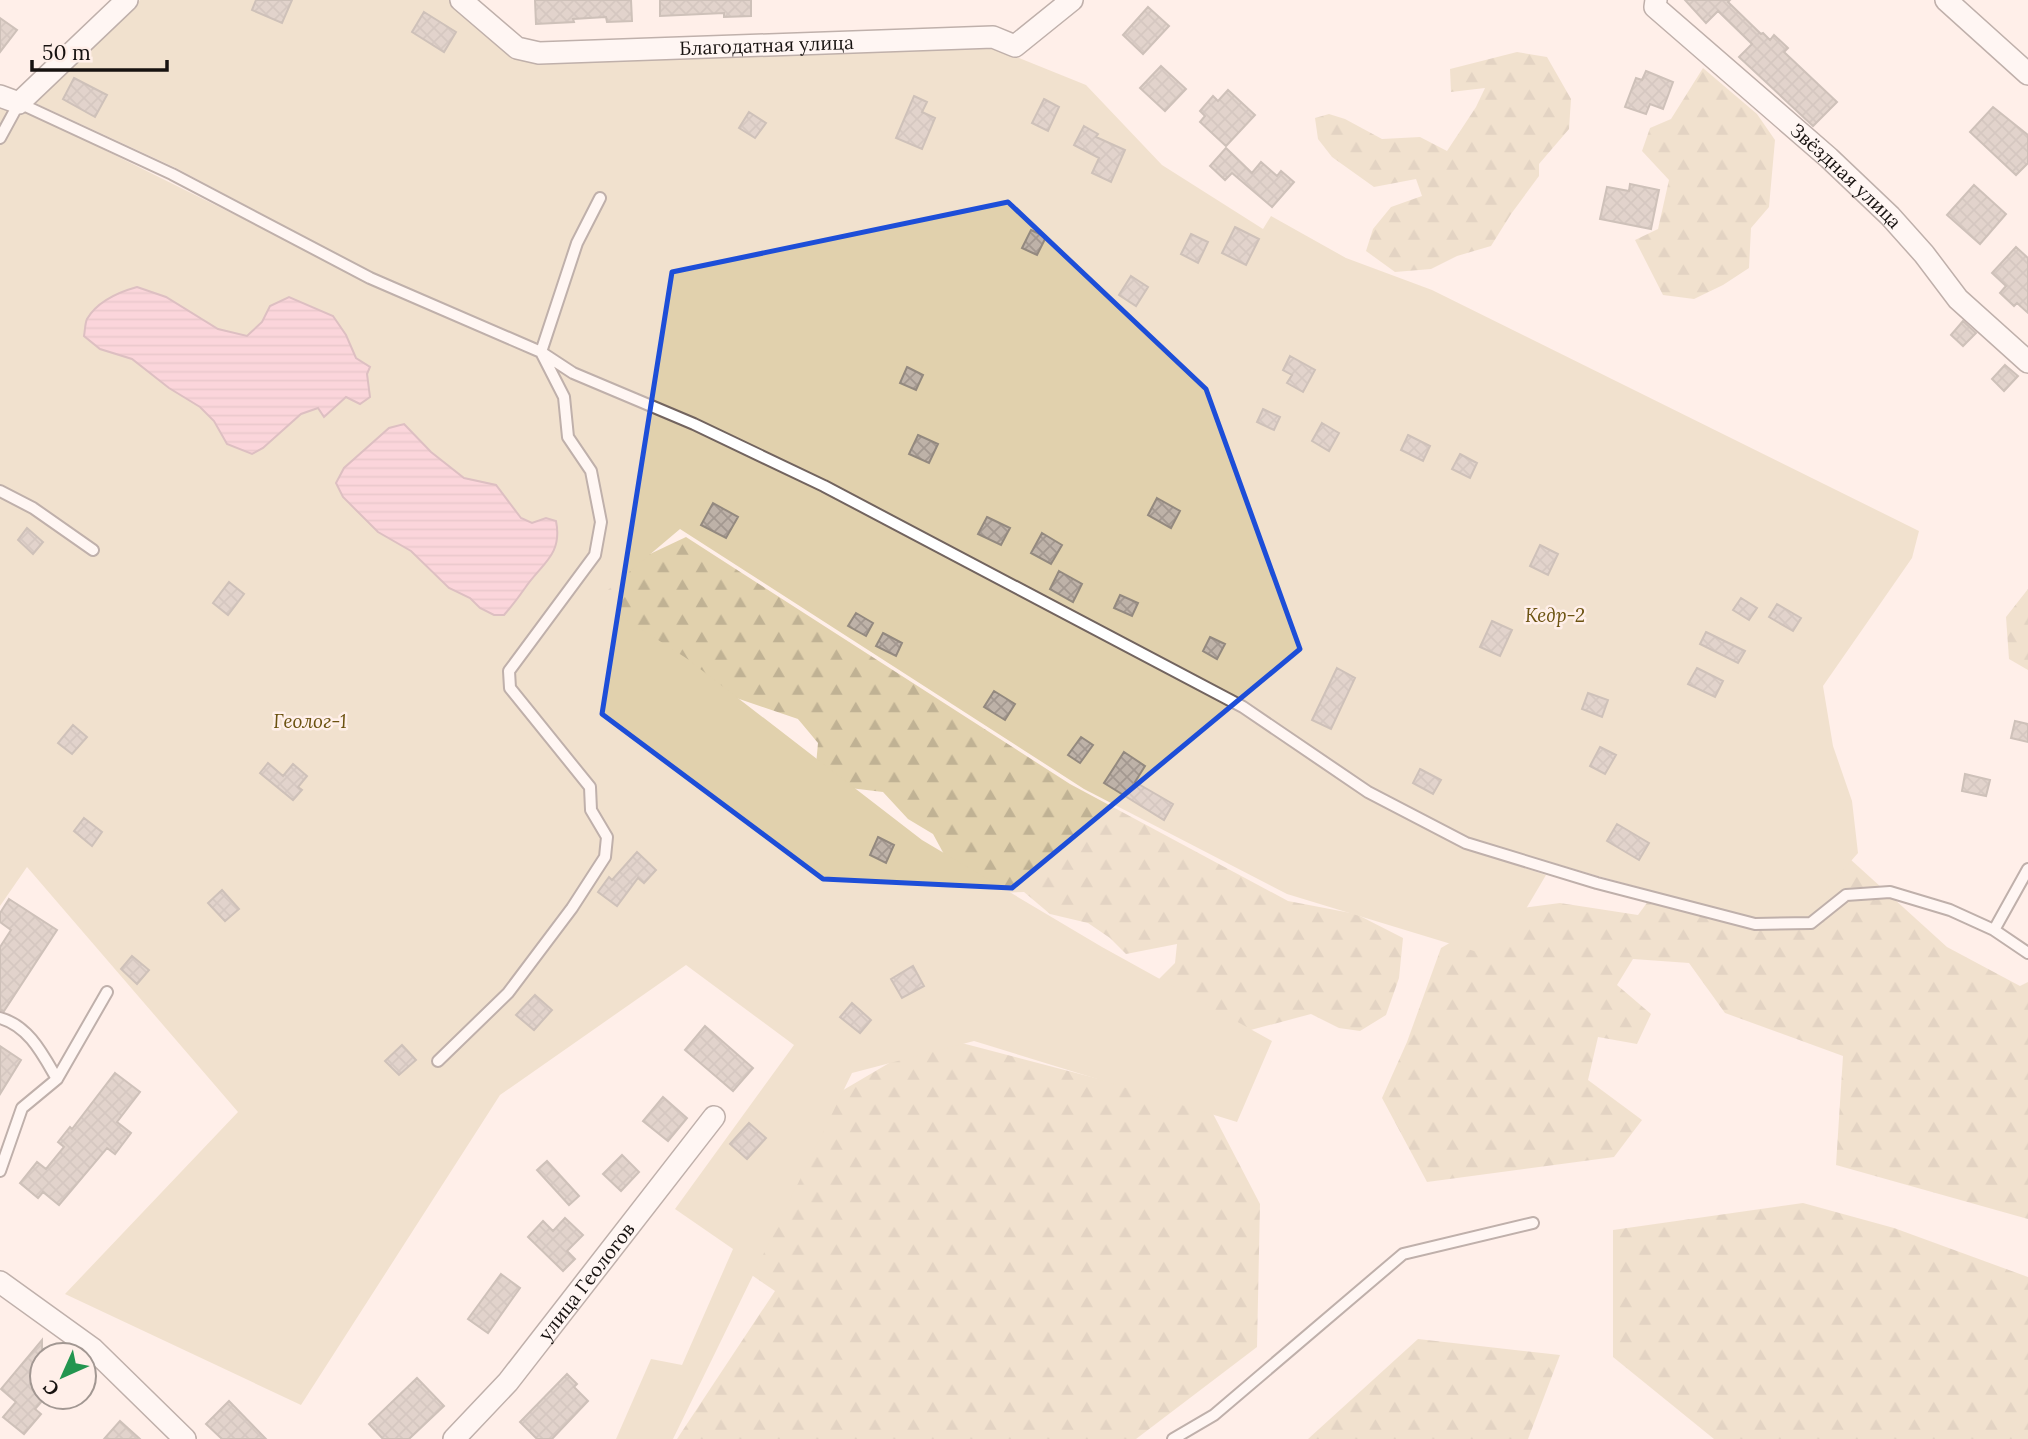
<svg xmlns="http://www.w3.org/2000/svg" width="2028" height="1439" viewBox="0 0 2028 1439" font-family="Lora,serif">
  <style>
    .forest { fill: url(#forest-firs) }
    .garden { fill: #e1d1ad }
    .water { fill: url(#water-rules); stroke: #b48692; stroke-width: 2 }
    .building { fill: url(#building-cross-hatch); stroke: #93897f; stroke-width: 2 }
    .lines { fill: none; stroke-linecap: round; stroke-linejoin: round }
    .lane-casing { stroke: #72645f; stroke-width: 14 }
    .street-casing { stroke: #72645f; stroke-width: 24 }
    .lane { stroke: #fff; stroke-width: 10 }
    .street { stroke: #fff; stroke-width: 21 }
    .marked { fill: none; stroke: #1d4ed8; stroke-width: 5; stroke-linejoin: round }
    .labels { text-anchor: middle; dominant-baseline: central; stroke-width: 5; stroke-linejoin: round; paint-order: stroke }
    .street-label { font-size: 19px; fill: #171210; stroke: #ffefe9 }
    .park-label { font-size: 19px; font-style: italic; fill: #6b5210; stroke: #ffefe9 }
  </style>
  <defs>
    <pattern id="forest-firs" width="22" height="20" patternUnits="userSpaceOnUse" patternTransform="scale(1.75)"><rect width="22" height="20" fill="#e1d1ad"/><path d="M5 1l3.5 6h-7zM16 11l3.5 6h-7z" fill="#c0b294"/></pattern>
    <pattern id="water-rules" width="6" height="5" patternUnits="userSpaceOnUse" patternTransform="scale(1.75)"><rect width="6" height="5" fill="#f7b7c9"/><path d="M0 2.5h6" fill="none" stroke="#d39cac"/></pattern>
    <pattern id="building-cross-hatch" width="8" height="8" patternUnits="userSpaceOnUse" patternTransform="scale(1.75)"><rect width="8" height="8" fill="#beb2a8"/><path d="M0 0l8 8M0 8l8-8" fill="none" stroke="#a39890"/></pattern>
  </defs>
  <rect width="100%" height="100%" fill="#ffefe9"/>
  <!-- forest -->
  <path class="forest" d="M1517,52L1547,57L1571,99L1569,129L1539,164V176L1511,214L1491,246L1457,256L1431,269L1395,272L1366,251L1373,229L1391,207L1422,196L1416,179L1374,187L1332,157L1318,139L1315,118L1329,114L1345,119L1382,139L1420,137L1447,151L1476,107L1485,88L1451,92L1450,69Z
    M1703,68L1757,114L1775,140L1769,207L1751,228L1749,268L1723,285L1694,299L1663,295L1635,240L1658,229L1669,180L1642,151L1650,128L1671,119Z
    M686,537L1070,784L1288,901L1356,914L1403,938L1399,978L1386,1015L1360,1031L1339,1028L1311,1014L1247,1031L1155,983L1175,963L1177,944L1126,954L1110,938L1088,923L1050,914L1024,892L988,893L952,869L933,834L908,819L883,792L825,785L816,765L818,743L798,719L713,690L585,616L603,556L650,554Z
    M2028,589V670L2009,659L2006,617Z
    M1722,800L1828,839L1947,947L2020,986L2028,982V1219L1836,1165L1843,1056L1725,1013L1689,963L1633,959L1617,985L1651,1014L1637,1044L1598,1037L1588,1080L1642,1120L1614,1157L1427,1182L1382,1098L1407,1042L1441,948L1506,910L1560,903L1638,915Z
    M935,1036L1210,1108L1260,1204L1257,1347L1136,1439H677L775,1291L731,1261L806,1112Z
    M1803,1203L1894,1228L2028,1277V1439H1714L1613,1357V1230Z
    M1418,1339L1560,1355L1528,1439H1308Z"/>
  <!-- garden -->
  <path class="garden" d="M140,0H451L514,52L989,46L1086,85L1162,165L1263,229L1271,216L1346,258L1432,290L1919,531L1912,558L1823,686L1833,746L1852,801L1858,853L1805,914L1759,920L1598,876L1469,838L1371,788L1245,703L826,481L696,420L575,370L372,273L176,168L33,102L38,93Z
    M0,100L20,108L368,281L540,357L570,377L692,429L822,490L1239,711L1366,796L1464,848L1546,875L1497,958L1287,894L1084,789L680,529L596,600L686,658L922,840L1102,947L1272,1041L1237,1122L974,1041L852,1073L673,1439H616L651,1359L682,1365L733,1249L675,1209L794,1045L686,965L500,1095L301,1405L65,1294L238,1112L27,867L0,906Z"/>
  <!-- water -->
  <path class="water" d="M137,287L166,297L218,329L247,336L262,322L270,306L289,297L333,316L346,335L356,358L370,367L367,374L370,397L360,404L346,397L324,417L318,408L301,414L263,448L252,454L227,444L214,421L200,407L169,388L132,359L100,349L84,336C85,331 85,323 87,319C97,302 119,292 137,287Z
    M404,424L431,452L464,478L496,485L521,518L532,523L546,518L556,521C563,555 541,564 525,588C518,598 512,606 504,615H494L480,608L470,598L449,588L411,551L378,532L343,497L336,483L344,468L389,428Z"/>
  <!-- building -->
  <path class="building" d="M256,0H292L282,23L252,10Z
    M535,0H631L632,21L607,22L606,17L573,19L574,22L536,24Z
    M660,0H751V16L724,17V13L660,16Z
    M1685,0H1730L1728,2L1761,34L1763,33L1770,40L1774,35L1788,48L1784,52L1837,102L1813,126L1739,57L1752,44L1718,11L1706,23Z
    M1148,7L1169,26L1143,54L1123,35Z
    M424,12L456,32L444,52L412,32Z
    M0,18L17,30L0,52Z
    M1161,66L1186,89L1165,111L1140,88Z
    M1646,71L1673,82L1663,109L1650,104L1646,114L1625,107L1636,78L1642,80Z
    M74,78L107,95L95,117L63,99Z
    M1228,90L1255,115L1226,146L1200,122L1205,116L1200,111L1213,96L1218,101Z
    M914,96L927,102L922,112L935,118L922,149L896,138Z
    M1044,99L1059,107L1048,131L1032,123Z
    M1993,107L2028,135V163L2016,175L1970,132Z
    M749,112L766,123L755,138L739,128Z
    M1084,126L1098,134L1096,137L1125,150L1111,182L1092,173L1099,158L1074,145Z
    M1226,148L1252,173L1261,162L1277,176L1281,171L1294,182L1272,207L1232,173L1225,180L1210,166Z
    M1630,184L1659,190L1651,229L1600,219L1607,187L1629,191Z
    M1974,185L2006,214L1980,244L1947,215Z
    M1235,227L1259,239L1246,265L1222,253Z
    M1031,230L1046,237L1037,255L1022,248Z
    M1191,234L1208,242L1198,263L1181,254Z
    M2016,247L2028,258V313L2017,303L2014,306L2000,293L2006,286L1992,273Z
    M1131,276L1148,287L1136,306L1119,295Z
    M1963,321L1976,333L1963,346L1951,335Z
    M1290,356L1315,370L1303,392L1287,383L1292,375L1283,370Z
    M2005,365L2018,376L2004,391L1992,379Z
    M907,367L923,375L916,390L900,383Z
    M1263,409L1280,417L1274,430L1257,422Z
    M1322,423L1339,433L1329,451L1312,441Z
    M918,435L938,444L929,463L909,454Z
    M1408,435L1430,446L1423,461L1401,450Z
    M1460,454L1477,463L1470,478L1452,469Z
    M1157,498L1180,511L1171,528L1148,515Z
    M713,503L738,517L726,538L701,525Z
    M987,517L1010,528L1001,545L978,534Z
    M27,528L43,542L33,554L18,540Z
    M1042,533L1062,545L1051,564L1031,553Z
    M1540,545L1558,554L1548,575L1530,566Z
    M1059,571L1082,584L1073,602L1050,589Z
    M229,582L244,594L228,615L213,603Z
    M1120,595L1138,603L1132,616L1114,608Z
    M1741,598L1757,608L1749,620L1733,610Z
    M1777,604L1801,618L1793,631L1769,617Z
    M856,613L873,623L866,636L848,626Z
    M1492,621L1512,630L1500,656L1480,647Z
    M1706,632L1745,651L1738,663L1700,644Z
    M883,633L902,643L896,656L876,646Z
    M1210,637L1225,644L1217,659L1203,651Z
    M1337,668L1355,678L1331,729L1312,720Z
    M1697,668L1723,681L1715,697L1688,684Z
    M994,691L1015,704L1005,720L984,707Z
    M1588,693L1608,700L1602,717L1582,709Z
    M2015,721L2028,724V742L2011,738Z
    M73,725L87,737L72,754L58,743Z
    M1081,737L1093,745L1080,763L1068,755Z
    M1600,747L1616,755L1605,774L1590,766Z
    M1124,752L1145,766L1135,782L1173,804L1164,820L1104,783Z
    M268,763L283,776L293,764L307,776L298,787L302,790L293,800L260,773Z
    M1420,769L1441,780L1433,794L1413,783Z
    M1965,774L1990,780L1986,796L1962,791Z
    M84,818L102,832L92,846L74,831Z
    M1617,824L1649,843L1639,860L1607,841Z
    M878,837L894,845L886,863L870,855Z
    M637,852L656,870L644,883L638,878L617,906L598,892L609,877L612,880Z
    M222,890L239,909L225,921L208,903Z
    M9,899L57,930L4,1011L0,1010V947L11,930L0,922V913Z
    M132,956L149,970L137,984L121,969Z
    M913,966L924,986L902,998L891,979Z
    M535,995L552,1010L534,1030L516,1015Z
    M852,1003L871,1020L860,1033L840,1017Z
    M705,1026L753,1068L733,1091L685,1050Z
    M402,1045L416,1060L399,1075L385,1061Z
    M0,1046L21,1060L0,1094Z
    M115,1073L140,1092L117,1122L131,1133L115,1154L107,1148L59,1205L43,1192L38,1198L20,1183L37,1162L46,1169L64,1147L58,1142L70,1127L72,1129Z
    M663,1097L687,1118L668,1141L643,1121Z
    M749,1123L766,1138L747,1159L730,1144Z
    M622,1155L639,1172L621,1191L603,1174Z
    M547,1161L579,1196L569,1205L537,1170Z
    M565,1218L583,1235L567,1251L575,1259L563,1271L528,1237L543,1221L553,1231Z
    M501,1274L520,1288L488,1333L468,1319Z
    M42,1340V1401L35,1409L41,1414L24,1434L3,1417L16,1402L1,1389Z
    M567,1374L577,1384L574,1387L588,1401L552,1439H537L520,1422Z
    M417,1378L444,1406L409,1439H383L369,1424Z
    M229,1401L266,1439H222L206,1424Z
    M120,1421L140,1439H104Z"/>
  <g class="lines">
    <!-- lane casing -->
    <g class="lane-casing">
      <path id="lane" d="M0,138L19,103L172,174L370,278L541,352L573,373L694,424L824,486L1243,707L1368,792L1466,843L1597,883L1755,924L1811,923L1846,895L1890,892L1950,910L1994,930L2028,953
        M0,491L33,508L93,550
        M1994,930L2028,869
        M0,1018C29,1026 43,1055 57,1079L22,1108L0,1171
        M438,1061L508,993L572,908L605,857L607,837L591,810L590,787L510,688L509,671L595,555L601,522L591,471L568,437L564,397L541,352L577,243L600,198
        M57,1079L107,992
        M1173,1439L1214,1415L1403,1254L1533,1223"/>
    </g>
    <!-- street casing -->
    <g class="street-casing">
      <g id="street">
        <path id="s1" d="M461,0L517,48L539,53L993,37L1015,46L1072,0"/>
        <path id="s2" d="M1656,0L1655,7L1829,158L1890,216L1924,254L1958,299L2028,362"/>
        <path d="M1946,0L2028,74"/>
        <path d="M0,96L19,103L127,0"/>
        <path d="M0,1282L93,1349L185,1439"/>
        <path id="s3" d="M454,1439L508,1382L714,1117"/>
      </g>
    </g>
    <!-- lane -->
    <use href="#lane" class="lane"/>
    <!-- street -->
    <use href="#street" class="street"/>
  </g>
  <!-- marked area -->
  <path d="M0 0H2028V1439H0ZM1008,202L1206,389L1300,649L1012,888L823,879L602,714L672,272Z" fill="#ffefe9" fill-opacity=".55" fill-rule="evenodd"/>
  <path class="marked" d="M1008,202L1206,389L1300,649L1012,888L823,879L602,714L672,272Z"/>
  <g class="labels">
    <!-- street labels -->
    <g class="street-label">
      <text stroke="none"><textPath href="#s1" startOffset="324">Благодатная улица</textPath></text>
      <text stroke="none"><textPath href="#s2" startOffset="262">Звёздная улица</textPath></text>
      <text stroke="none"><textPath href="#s3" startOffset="206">улица Геологов</textPath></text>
    </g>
    <!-- park labels -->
    <g class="park-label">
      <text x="1555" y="615">Кедр-2</text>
      <text x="310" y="721">Геолог-1</text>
    </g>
  </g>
  <!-- north arrow -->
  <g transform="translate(63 1376) rotate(225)"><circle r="33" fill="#ffefe9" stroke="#a29792" stroke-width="2"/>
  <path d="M0-5L12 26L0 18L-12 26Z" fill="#23954f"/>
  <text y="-10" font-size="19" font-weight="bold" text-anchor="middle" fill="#171210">С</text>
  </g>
  <!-- scale -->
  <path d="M32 60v10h135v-10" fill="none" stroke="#171210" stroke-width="3.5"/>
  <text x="42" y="60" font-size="21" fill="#171210" stroke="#ffefe9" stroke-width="5" paint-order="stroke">50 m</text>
</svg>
